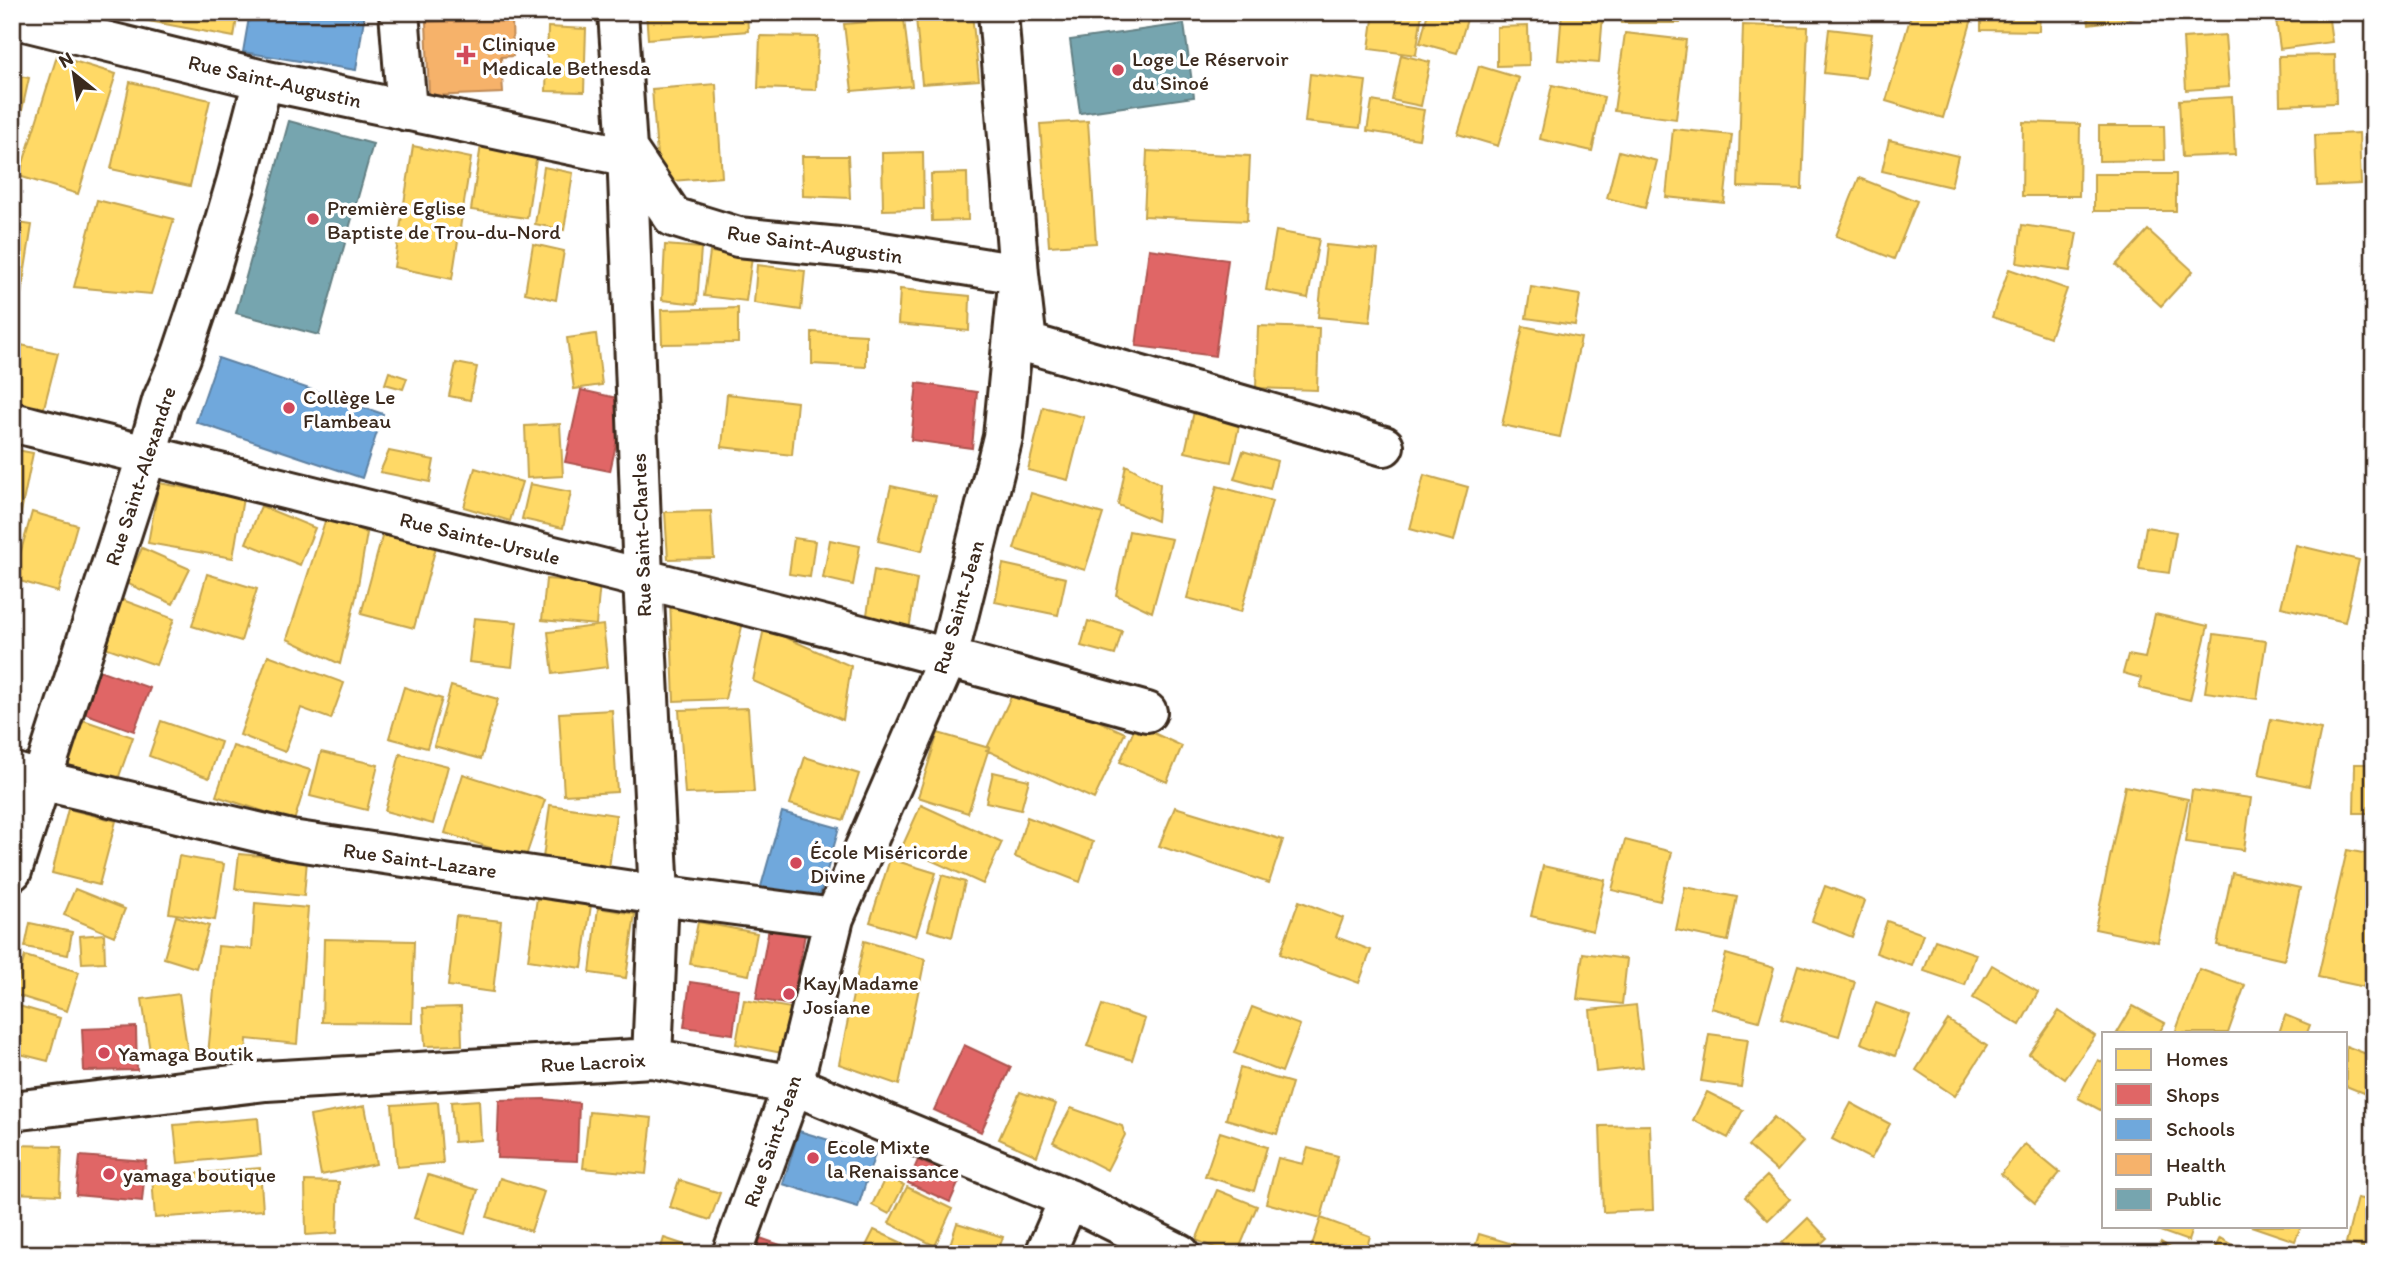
<svg xmlns="http://www.w3.org/2000/svg" width="2386" height="1266" viewBox="0 0 2386 1266" font-family="Itim,sans-serif">
  <style>
    .homes { fill: #ffd966; stroke: #c4a450; stroke-width: 2 }
    .shops { fill: #e06666; stroke: #ae5450; stroke-width: 2 }
    .schools { fill: #6fa8dc; stroke: #5f82a3; stroke-width: 2 }
    .health { fill: #f6b26b; stroke: #be8954; stroke-width: 2 }
    .public { fill: #76a5af; stroke: #648084; stroke-width: 2 }
    .lines { fill: none; stroke-linecap: round; stroke-linejoin: round }
    .minor-casing { stroke: #3b2a1e; stroke-width: 44 }
    .minor { stroke: #fff; stroke-width: 38 }
    .poi-dot { fill: #d1495b; stroke: #fff; stroke-width: 2.5 }
    .labels { text-anchor: middle; dominant-baseline: central; stroke-width: 7; stroke-linejoin: round; paint-order: stroke }
    .poi-label { font-size: 21px; fill: #3b2a1e; stroke: #fff; text-anchor: start }
    .street-label { font-size: 21px; fill: #3b2a1e; stroke: #fff }
  </style>
  <rect width="100%" height="100%" fill="#fff"/>
  <filter id="ink" filterUnits="userSpaceOnUse"><feTurbulence type="fractalNoise" baseFrequency=".0143" numOctaves="2"/><feDisplacementMap in="SourceGraphic" scale="14" xChannelSelector="R" yChannelSelector="G"/><feConvolveMatrix kernelMatrix="1 2 1 2 8 2 1 2 1" color-interpolation-filters="sRGB"/></filter>
  <g filter="url(#ink)">
    <!-- homes -->
    <path class="homes" d="M139,12H238L234,37L138,19Z
      M646,12H747L748,31L648,39Z
      M1322,12H1355V20H1322Z
      M1374,12H1422L1416,55L1369,49Z
      M1428,12H1455L1468,16L1457,53L1420,43Z
      M1562,12L1603,15L1599,63L1558,60Z
      M1622,12H1680V23H1621Z
      M1912,12H1974L1943,118L1886,101Z
      M1981,12H2040L2039,31L1981,30Z
      M2087,12H2152L2153,16L2089,24Z
      M2275,12H2328L2332,42L2280,49Z
      M972,14L979,80L922,84L916,18Z
      M904,19L912,86L852,91L844,24Z
      M1743,25L1808,27L1802,189L1738,187Z
      M1528,26L1529,65L1497,66V27Z
      M548,27L586,29L584,92L546,91Z
      M1829,29L1872,34L1866,78L1824,73Z
      M1625,33L1686,40L1676,119L1614,111Z
      M2225,35L2229,87L2186,90L2183,38Z
      M760,36L818,37L816,90L758,88Z
      M1401,55L1430,62L1421,106L1392,100Z
      M2335,55L2336,103L2280,105L2279,56Z
      M57,56L116,74L78,194L19,176Z
      M1479,66L1519,78L1498,146L1458,134Z
      M12,74L29,78L12,156Z
      M1310,74L1366,81L1360,128L1305,122Z
      M130,82L210,100L190,186L111,169Z
      M716,84L722,177L659,182L652,89Z
      M1552,85L1604,97L1592,151L1540,139Z
      M2232,97L2235,155L2182,157L2179,100Z
      M1372,101L1424,110L1419,139L1367,131Z
      M1088,121L1096,243L1049,246L1040,124Z
      M2023,122L2080,124L2079,196H2022Z
      M2099,126H2164L2165,160L2099,161Z
      M1673,129L1732,135L1724,203L1666,197Z
      M2359,133L2361,184L2317,186L2315,135Z
      M1889,140L1958,156L1951,187L1882,171Z
      M481,145L537,153L527,218L471,210Z
      M413,146L471,158L452,279L394,267Z
      M1147,151L1250,156L1247,221L1144,216Z
      M1619,151L1657,161L1645,208L1607,198Z
      M923,152L924,209L883,210L882,153Z
      M802,156H848L850,198L803,196Z
      M544,167L573,173L564,230L535,224Z
      M967,173L968,220L932,221L931,174Z
      M2094,174H2176V211H2094Z
      M1859,178L1917,201L1894,259L1836,236Z
      M97,200L174,219L151,294L74,287Z
      M12,222L32,225L16,327L12,326Z
      M2022,225L2077,233L2070,271L2017,263Z
      M2148,230L2193,271L2161,306L2116,265Z
      M1276,231L1319,239L1308,298L1266,290Z
      M533,244L564,251L556,300L525,293Z
      M665,245L701,248L697,304L662,300Z
      M1326,245L1378,250L1370,322L1318,317Z
      M710,252L752,257L746,301L704,296Z
      M757,265L805,271L801,310L754,303Z
      M2009,269L2067,289L2050,337L1992,317Z
      M1531,287L1580,295L1575,325L1526,318Z
      M900,289L970,296L969,331L898,324Z
      M738,308V343L662,344L661,310Z
      M1258,326L1319,328L1317,390L1256,388Z
      M1523,326L1581,338L1560,437L1502,425Z
      M812,332L866,335V367L812,364Z
      M596,334L602,385L574,389L567,338Z
      M12,343L58,353L42,415L12,408Z
      M456,363L477,367L470,400L449,396Z
      M389,372L407,378L403,389L385,384Z
      M727,394L797,402L792,455L722,447Z
      M1043,407L1084,417L1068,480L1028,470Z
      M1195,407L1241,417L1231,462L1185,452Z
      M560,424L563,476L527,478L525,426Z
      M12,449L33,453L19,522L12,521Z
      M389,451L434,460L430,482L380,472Z
      M1243,451L1277,461L1270,489L1234,479Z
      M1126,465L1160,484L1157,521L1118,505Z
      M475,468L522,482L510,521L464,507Z
      M1424,475L1468,487L1454,541L1410,529Z
      M159,483L243,498L233,558L148,543Z
      M530,484L571,492L563,528L522,519Z
      M891,486L936,496L922,551L878,541Z
      M1217,486L1272,501L1241,612L1187,598Z
      M1031,493L1103,514L1085,570L1014,549Z
      M261,506L315,528L300,565L246,543Z
      M711,511L714,558L668,559L665,512Z
      M32,512L77,525L58,592L13,579Z
      M327,515L367,533L356,597L340,664L287,639Z
      M2146,527L2176,532L2169,573L2139,569Z
      M1129,531L1172,539L1152,612L1116,595Z
      M383,533L436,547L414,628L361,614Z
      M794,538L815,541L810,577L789,574Z
      M830,540L860,546L853,585L823,578Z
      M2296,545L2359,560L2345,622L2281,607Z
      M142,548L190,569L173,604L126,583Z
      M1003,564L1066,578L1058,615L995,602Z
      M874,570L917,579L909,630L866,621Z
      M207,574L257,589L241,641L192,626Z
      M546,579L600,583L596,625L542,620Z
      M120,599L174,619L156,665L102,646Z
      M670,600L744,618L725,699L674,701Z
      M2155,614L2208,626L2190,700L2139,688L2141,678L2123,673L2128,655L2145,658Z
      M474,618L517,622L512,667L469,662Z
      M1088,621L1122,631L1115,655L1081,646Z
      M603,625L608,667L553,674L548,632Z
      M764,628L851,666L843,720L753,681Z
      M2214,634L2266,641L2257,699L2205,692Z
      M268,655L344,683L331,719L301,708L285,752L240,735Z
      M1017,684L1125,733L1094,799L986,750Z
      M451,686L498,699L481,759L434,746Z
      M404,687L442,699L427,748L389,738Z
      M748,708L754,792L685,794L679,710Z
      M612,710L617,792L564,795L559,713Z
      M2271,719L2321,729L2309,786L2259,775Z
      M83,720L133,737L117,782L67,765Z
      M161,721L221,742L209,778L149,756Z
      M1136,725L1182,746L1167,782L1120,762Z
      M938,733L989,748L968,813L918,797Z
      M233,746L310,770L294,821L216,796Z
      M321,752L378,765L367,810L310,796Z
      M400,754L448,766L433,824L385,811Z
      M805,757L859,774L844,820L790,804Z
      M2355,764H2374V813H2354Z
      M993,772L1029,780L1021,810L986,802Z
      M463,774L545,800L525,859L445,833Z
      M2125,786L2188,799L2158,942L2095,929Z
      M2192,790L2251,798L2244,850L2185,842Z
      M550,805L616,815L609,868L543,858Z
      M921,805L1002,842L983,884L902,847Z
      M1175,807L1283,840L1269,883L1159,846Z
      M68,809L116,821L99,885L52,873Z
      M1027,817L1093,842L1080,882L1015,857Z
      M1625,840L1672,852L1660,901L1612,890Z
      M2347,850L2374,855V979L2366,978L2365,987L2318,977Z
      M239,854L307,860L304,896L235,889Z
      M179,856L224,864L215,920L169,913Z
      M890,859L936,873L916,936L870,922Z
      M1543,866L1605,880L1593,931L1531,916Z
      M2232,873L2300,888L2284,960L2217,945Z
      M942,875L965,882L952,937L928,930Z
      M1825,886L1865,901L1852,937L1812,921Z
      M1685,887L1737,897L1728,941L1676,930Z
      M75,889L125,909L114,936L64,915Z
      M537,898L591,905L582,968L528,960Z
      M1299,901L1343,918L1336,937L1371,950L1359,983L1280,954Z
      M255,903L308,908L297,1044L247,1039L246,1058L208,1055L218,946L252,949Z
      M598,908L635,914L626,978L590,973Z
      M176,916L209,926L196,968L164,958Z
      M456,916L501,921L493,992L448,986Z
      M1887,921L1923,934L1912,966L1876,953Z
      M698,922L757,933L749,975L690,964Z
      M30,923L72,932L68,955L25,947Z
      M104,934L105,962L82,963L80,936Z
      M324,939L414,941L412,1023L322,1022Z
      M1935,940L1976,954L1965,985L1924,971Z
      M864,941L925,959L899,1085L839,1064Z
      M1583,953L1627,959L1622,1004L1577,999Z
      M1726,954L1774,968L1759,1021L1711,1008Z
      M25,956L79,972L67,1011L13,994Z
      M1798,965L1855,982L1839,1036L1781,1019Z
      M1992,965L2038,992L2020,1025L1973,998Z
      M2199,969L2245,985L2228,1033H2175Z
      M179,994L188,1053L151,1058L142,999Z
      M744,1000L791,1008L782,1053L736,1044Z
      M1876,1003L1910,1015L1895,1056L1861,1043Z
      M12,1004L60,1018L48,1061L12,1052Z
      M1102,1005L1145,1019L1132,1060L1087,1046Z
      M1636,1005L1643,1067L1596,1072L1590,1010Z
      M2133,1006L2165,1023L2159,1033H2117Z
      M461,1007L462,1045L425,1046L423,1008Z
      M1252,1007L1300,1025L1282,1072L1234,1053Z
      M2059,1011L2095,1036L2065,1079L2029,1054Z
      M2285,1015L2310,1025L2307,1033H2279Z
      M1948,1020L1987,1046L1955,1096L1916,1070Z
      M1709,1034L1748,1039L1741,1087L1701,1081Z
      M2346,1046L2374,1057L2373,1097L2346,1086Z
      M2098,1060L2104,1063V1112L2078,1098Z
      M1240,1068L1292,1083L1277,1134L1226,1119Z
      M1020,1092L1056,1104L1037,1156L999,1139Z
      M1707,1092L1743,1110L1728,1138L1693,1120Z
      M479,1100L481,1140L454,1142L451,1102Z
      M438,1102L443,1163L397,1167L392,1105Z
      M1851,1103L1890,1124L1871,1159L1832,1139Z
      M365,1106L376,1164L321,1175L310,1116Z
      M1071,1108L1122,1126L1125,1135L1107,1170L1053,1142Z
      M589,1112L652,1118L646,1174L583,1168Z
      M1774,1117L1803,1142L1777,1171L1748,1146Z
      M258,1118L261,1155L178,1163L174,1125Z
      M1650,1125L1653,1210L1603,1212L1600,1126Z
      M1220,1132L1267,1147L1254,1191L1205,1176Z
      M2025,1144L2060,1173L2035,1203L2001,1174Z
      M12,1145L62,1146L60,1195L12,1193Z
      M1308,1148L1338,1156L1321,1218L1266,1203L1278,1158L1303,1164Z
      M2374,1152V1174L2365,1170Z
      M260,1168L263,1210L155,1218L152,1177Z
      M428,1175L478,1190L465,1234L414,1218Z
      M886,1176L904,1185L889,1214L872,1205Z
      M1767,1176L1790,1199L1768,1220L1745,1197Z
      M500,1178L544,1192L531,1231L487,1217Z
      M679,1180L720,1193L710,1220L670,1207Z
      M305,1181L339,1182L337,1233L306,1235Z
      M907,1187L952,1209L935,1246L889,1223Z
      M1217,1190L1257,1206L1237,1254H1229L1196,1240Z
      M2357,1198L2374,1201V1250L2346,1243Z
      M1321,1218L1370,1236L1365,1254H1309Z
      M1808,1218L1827,1238L1810,1254H1792L1782,1243Z
      M957,1223L1003,1237L997,1254H947Z
      M2155,1226H2193L2188,1241L2154,1229Z
      M2251,1226H2301L2295,1241Z
      M874,1230L922,1252L862,1254Z
      M1479,1234L1543,1253L1542,1254H1473Z
      M664,1238L691,1247L689,1254H659Z
      M2220,1238L2248,1254H2212Z
      M2161,1242L2180,1254H2155Z
      M1767,1245L1773,1254H1755Z
      M48,1246L81,1250L80,1254H48Z
      M93,1246L138,1254H91Z
      M452,1248L490,1254H451Z"/>
    <!-- shops -->
    <path class="shops" d="M1149,249L1228,260L1215,356L1136,346Z
      M917,383L977,392L972,448L911,440Z
      M581,390L626,400L610,471L565,462Z
      M93,668L150,688L134,731L78,711Z
      M769,928L805,934L792,1005L756,999Z
      M690,982L739,989L733,1034L684,1027Z
      M136,1027L137,1070L84,1071L82,1029Z
      M964,1045L1011,1067L981,1132L934,1110Z
      M544,1099L579,1103L577,1161L497,1158L499,1100Z
      M80,1156L146,1161L142,1201L76,1195Z
      M918,1160L960,1179L950,1202L908,1183Z
      M760,1238L798,1251L797,1254H754Z"/>
    <!-- schools -->
    <path class="schools" d="M250,12H365L356,70L243,52Z
      M218,358L383,414L362,478L196,422Z
      M782,812L839,828L815,913L758,897Z
      M799,1131L875,1154L858,1207L783,1184Z"/>
    <!-- health -->
    <path class="health" d="M512,18L513,56L501,57L503,93L429,96L426,22Z"/>
    <!-- public -->
    <path class="public" d="M1184,24L1194,97L1080,113L1070,40Z
      M289,121L373,144L319,335L236,313Z"/>
    <g class="lines">
      <!-- minor casing -->
      <g class="minor-casing">
        <path id="minor" d="M399,12L407,111
          M618,12L627,149L643,578L659,895L652,1058
          M12,18L263,80L614,154L627,149L673,217L738,237L870,250L1019,274L1027,343L1384,446
          M12,422C391,515 771,608 1147,712
          M12,772L40,780L291,840L659,895L834,918
          M12,871L147,455L162,401L181,357L210,271L236,183L263,80
          M12,1111L266,1081L652,1058L793,1085L1069,1199L1180,1254
          M732,1254L793,1085L834,918L948,657L1003,437L1019,274L998,12
          M1045,1254L1069,1199"/>
      </g>
      <!-- minor -->
      <use href="#minor" class="minor"/>
    </g>
  </g>
  <!-- markers -->
  <g class="poi-dot">
    <path d="M462.5 44.5h7v7h7v7h-7v7h-7v-7h-7v-7h7z"/>
    <circle cx="1118" cy="70" r="7"/>
    <circle cx="313" cy="219" r="7"/>
    <circle cx="289" cy="408" r="7"/>
    <circle cx="796" cy="863" r="7"/>
    <circle cx="789" cy="994" r="7"/>
    <circle cx="104" cy="1053" r="7"/>
    <circle cx="813" cy="1158" r="7"/>
    <circle cx="109" cy="1174" r="7"/>
  </g>
  <g class="labels">
    <!-- poi labels -->
    <g class="poi-label">
      <text x="482" y="43">Clinique<tspan x="482" dy="24">Medicale Bethesda</tspan></text>
      <text x="1132" y="58">Loge Le Réservoir<tspan x="1132" dy="24">du Sinoé</tspan></text>
      <text x="327" y="207">Première Eglise<tspan x="327" dy="24">Baptiste de Trou-du-Nord</tspan></text>
      <text x="303" y="396">Collège Le<tspan x="303" dy="24">Flambeau</tspan></text>
      <text x="810" y="851">École Miséricorde<tspan x="810" dy="24">Divine</tspan></text>
      <text x="803" y="982">Kay Madame<tspan x="803" dy="24">Josiane</tspan></text>
      <text x="118" y="1053">Yamaga Boutik</text>
      <text x="827" y="1146">Ecole Mixte<tspan x="827" dy="24">la Renaissance</tspan></text>
      <text x="123" y="1174">yamaga boutique</text>
    </g>
    <!-- street labels -->
    <g class="street-label">
      <text transform="translate(275 81) rotate(13)">Rue Saint-Augustin</text>
      <text transform="translate(815 244) rotate(8)">Rue Saint-Augustin</text>
      <text transform="translate(140 476) rotate(-72)">Rue Saint-Alexandre</text>
      <text transform="translate(641 535) rotate(-92)">Rue Saint-Charles</text>
      <text transform="translate(480 538) rotate(14)">Rue Sainte-Ursule</text>
      <text transform="translate(958 607) rotate(-74)">Rue Saint-Jean</text>
      <text transform="translate(420 860) rotate(8)">Rue Saint-Lazare</text>
      <text transform="translate(593 1062) rotate(-3)">Rue Lacroix</text>
      <text transform="translate(772 1141) rotate(-71)">Rue Saint-Jean</text>
    </g>
  </g>
  <!-- margin -->
  <rect width="2386" height="1266" fill="none" stroke="#fff" stroke-width="42"/>
  <rect x="21" y="21" width="2344" height="1224" fill="none" stroke="#3b2a1e" stroke-width="2.5" filter="url(#ink)"/>
  <!-- legend -->
  <rect x="2102" y="1032" width="245" height="196" fill="#ffffff" stroke="#b1aaa5" stroke-width="2"/>
  <rect x="2116" y="1049" width="35" height="21" fill="#ffd966" stroke="#b1aaa5" stroke-width="2"/>
  <text x="2166" y="1066" font-size="21" fill="#3b2a1e">Homes</text>
  <rect x="2116" y="1084" width="35" height="21" fill="#e06666" stroke="#b1aaa5" stroke-width="2"/>
  <text x="2166" y="1102" font-size="21" fill="#3b2a1e">Shops</text>
  <rect x="2116" y="1119" width="35" height="21" fill="#6fa8dc" stroke="#b1aaa5" stroke-width="2"/>
  <text x="2166" y="1136" font-size="21" fill="#3b2a1e">Schools</text>
  <rect x="2116" y="1154" width="35" height="21" fill="#f6b26b" stroke="#b1aaa5" stroke-width="2"/>
  <text x="2166" y="1172" font-size="21" fill="#3b2a1e">Health</text>
  <rect x="2116" y="1189" width="35" height="21" fill="#76a5af" stroke="#b1aaa5" stroke-width="2"/>
  <text x="2166" y="1206" font-size="21" fill="#3b2a1e">Public</text>
  <!-- north arrow -->
  <g transform="translate(74 74) rotate(330)" stroke="#ffffff" stroke-width="5" paint-order="stroke">
  <path d="M0-5L12 26L0 18L-12 26Z" fill="#3b2a1e"/>
  <text y="-10" font-size="19" font-weight="bold" text-anchor="middle" fill="#3b2a1e">N</text>
  </g>
</svg>
